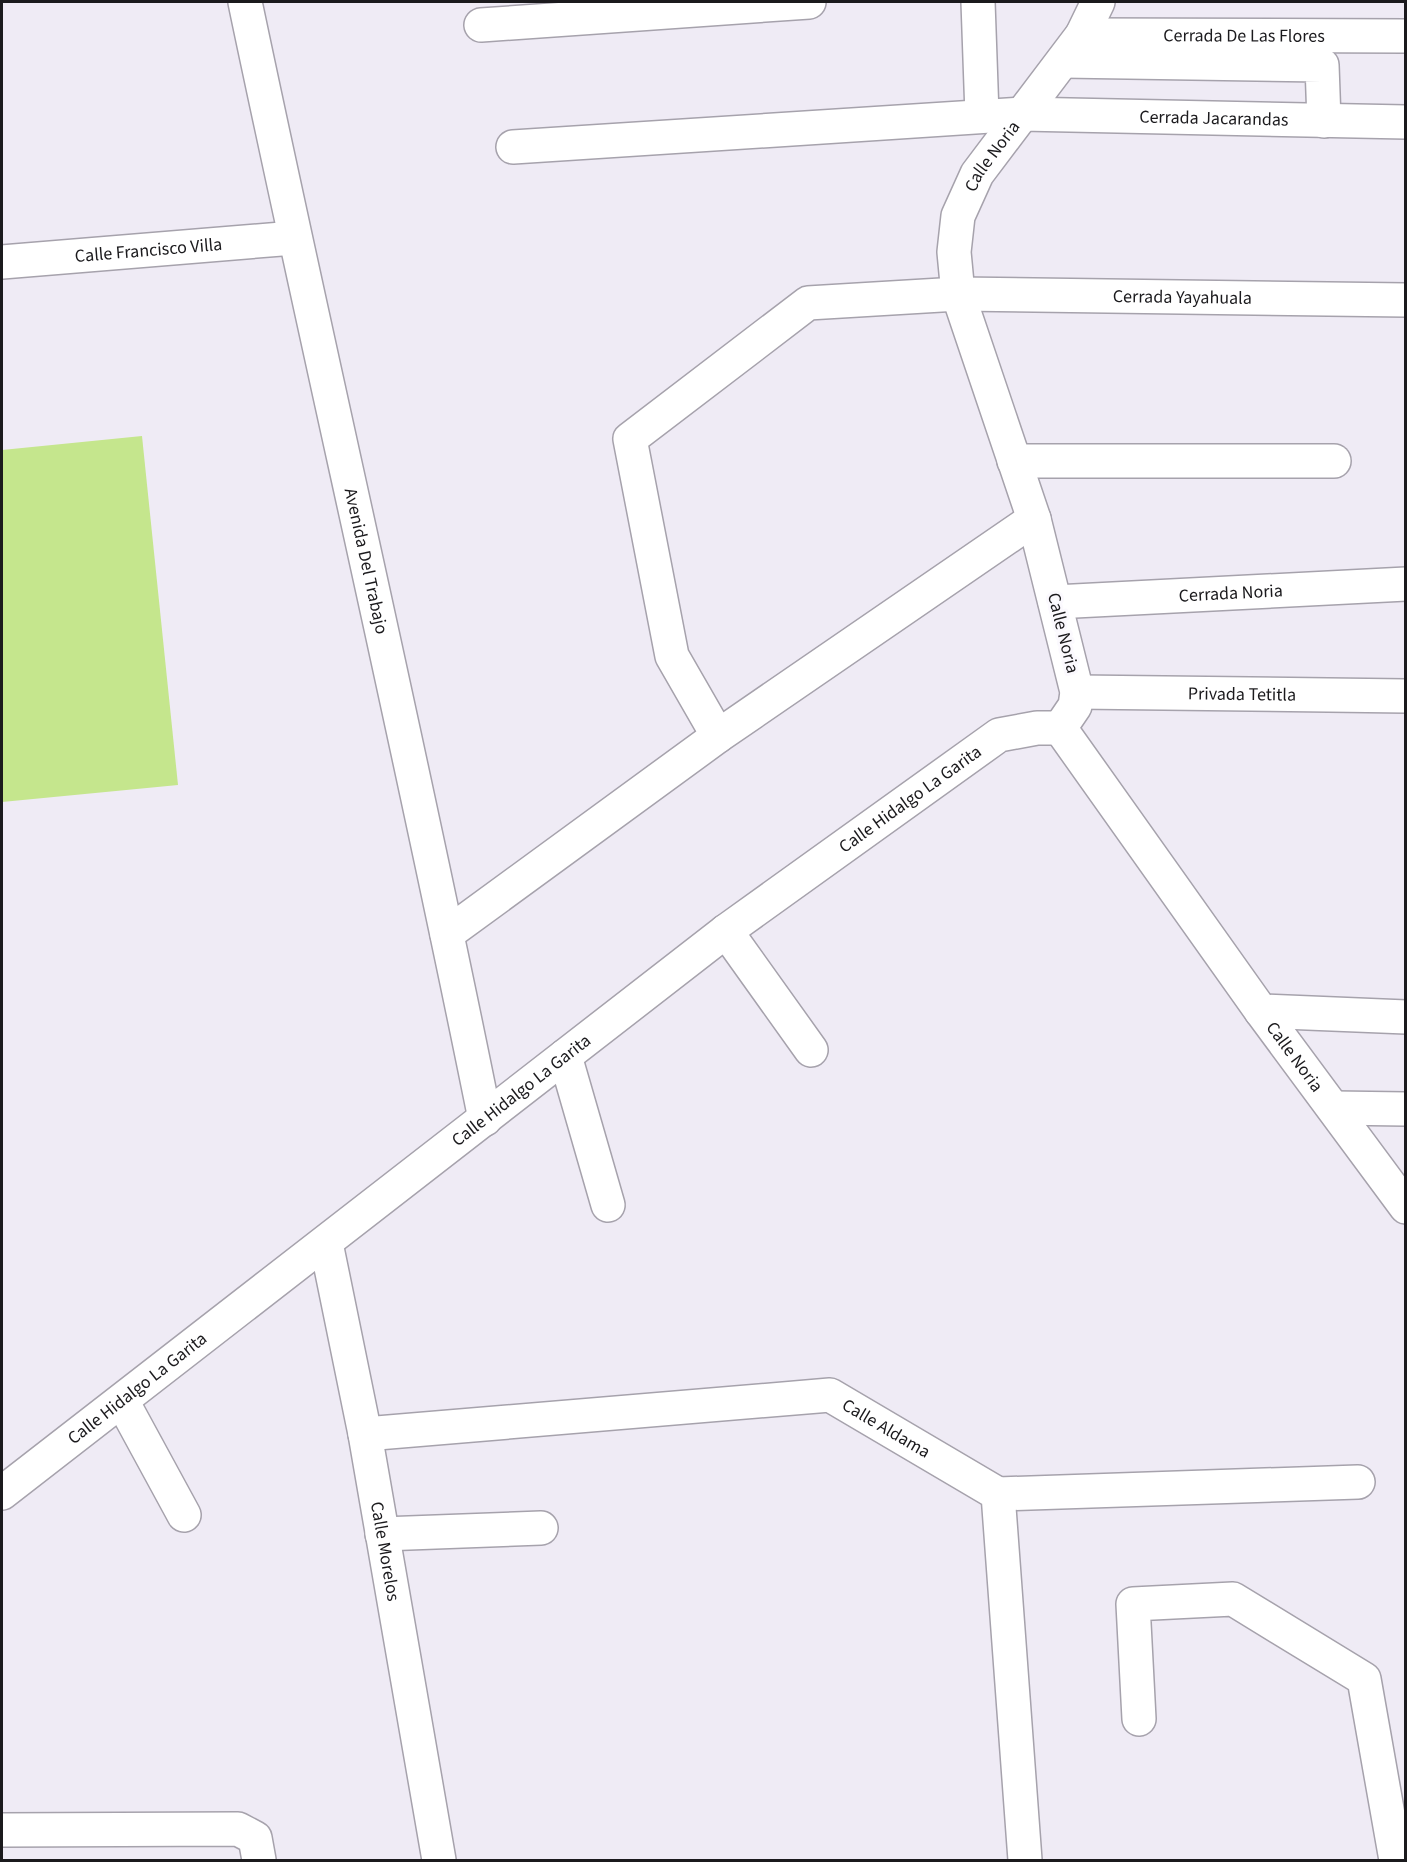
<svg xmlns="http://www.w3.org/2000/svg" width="1407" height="1862" viewBox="0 0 1407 1862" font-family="'Source Sans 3',sans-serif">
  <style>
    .pitch { fill: #c5e68d }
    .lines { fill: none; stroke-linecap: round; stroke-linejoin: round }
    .minor-casing { stroke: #a6a2ac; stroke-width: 36 }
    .minor { stroke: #fff; stroke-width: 33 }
    .labels { text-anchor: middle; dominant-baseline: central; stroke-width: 6; stroke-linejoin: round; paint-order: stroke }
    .street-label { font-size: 18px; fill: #1b1a1d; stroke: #fbf9fe }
  </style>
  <rect width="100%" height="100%" fill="#efebf5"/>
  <!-- pitch -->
  <path class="pitch" d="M142,436L178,785L2,802V450Z"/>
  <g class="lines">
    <!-- minor casing -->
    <g class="minor-casing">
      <g id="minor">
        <path id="s1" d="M245,2C323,374 410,745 485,1119"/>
        <path d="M978,2L982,115"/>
        <path d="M481,25L809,2"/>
        <path id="s2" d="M1082,35L1406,36"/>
        <path d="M1063,61L1322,65L1324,121"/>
        <path id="s3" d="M513,147L1022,114L1406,122"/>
        <path id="s4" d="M2,262L294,238"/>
        <path d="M1014,461H1334"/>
        <path id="s5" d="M1055,602L1406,584"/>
        <path id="s6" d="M1077,692L1406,696"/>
        <path id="s7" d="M1060,728L1075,706L1077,692L1034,519L958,294L954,252L958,216L977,174L1082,35L1098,2"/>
        <path id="s8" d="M1060,728L1261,1011L1406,1207"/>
        <path id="s9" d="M718,736L672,656L630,439L808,303L958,294L1406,300"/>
        <path d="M726,931L811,1050"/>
        <path d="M447,934L718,736L1034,519"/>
        <path d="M1261,1011L1406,1017"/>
        <path d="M565,1056L608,1205"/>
        <path d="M1334,1108L1406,1109"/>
        <path id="s10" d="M326,1243L365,1434L439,1860"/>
        <path d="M122,1401L184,1515"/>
        <path id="s11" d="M365,1434L830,1395L998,1494L1025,1860"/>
        <path id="s12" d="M2,1493L726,931L999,735L1037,728H1060"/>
        <path d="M998,1494L1358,1482"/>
        <path d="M382,1534L541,1528"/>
        <path d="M1139,1719L1133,1604L1233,1599L1364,1679L1396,1860"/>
        <path d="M2,1830L238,1829L255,1838L259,1860"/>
      </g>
    </g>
    <!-- minor -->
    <use href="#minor" class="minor"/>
  </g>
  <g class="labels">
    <!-- street labels -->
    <g class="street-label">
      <text stroke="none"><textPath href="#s2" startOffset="162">Cerrada De Las Flores</textPath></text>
      <text stroke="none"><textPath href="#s3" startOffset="702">Cerrada Jacarandas</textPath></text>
      <text stroke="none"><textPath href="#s7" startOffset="604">Calle Noria</textPath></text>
      <text stroke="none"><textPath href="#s4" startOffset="147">Calle Francisco Villa</textPath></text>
      <text stroke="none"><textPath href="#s9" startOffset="912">Cerrada Yayahuala</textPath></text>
      <text stroke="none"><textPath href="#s1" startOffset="572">Avenida Del Trabajo</textPath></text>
      <text stroke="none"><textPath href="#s5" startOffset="176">Cerrada Noria</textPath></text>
      <text transform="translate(1063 633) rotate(76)">Calle Noria</text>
      <text stroke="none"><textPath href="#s6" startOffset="165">Privada Tetitla</textPath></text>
      <text stroke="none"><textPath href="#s12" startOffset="1143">Calle Hidalgo La Garita</textPath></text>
      <text stroke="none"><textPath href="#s8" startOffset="404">Calle Noria</textPath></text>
      <text stroke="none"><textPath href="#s12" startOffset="657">Calle Hidalgo La Garita</textPath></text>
      <text stroke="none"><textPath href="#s12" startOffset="171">Calle Hidalgo La Garita</textPath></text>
      <text stroke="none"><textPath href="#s11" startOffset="532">Calle Aldama</textPath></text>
      <text stroke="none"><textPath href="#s10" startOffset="314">Calle Morelos</textPath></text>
    </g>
  </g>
  <!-- border -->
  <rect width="1407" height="1862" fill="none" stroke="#1b1a1d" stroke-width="6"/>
</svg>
